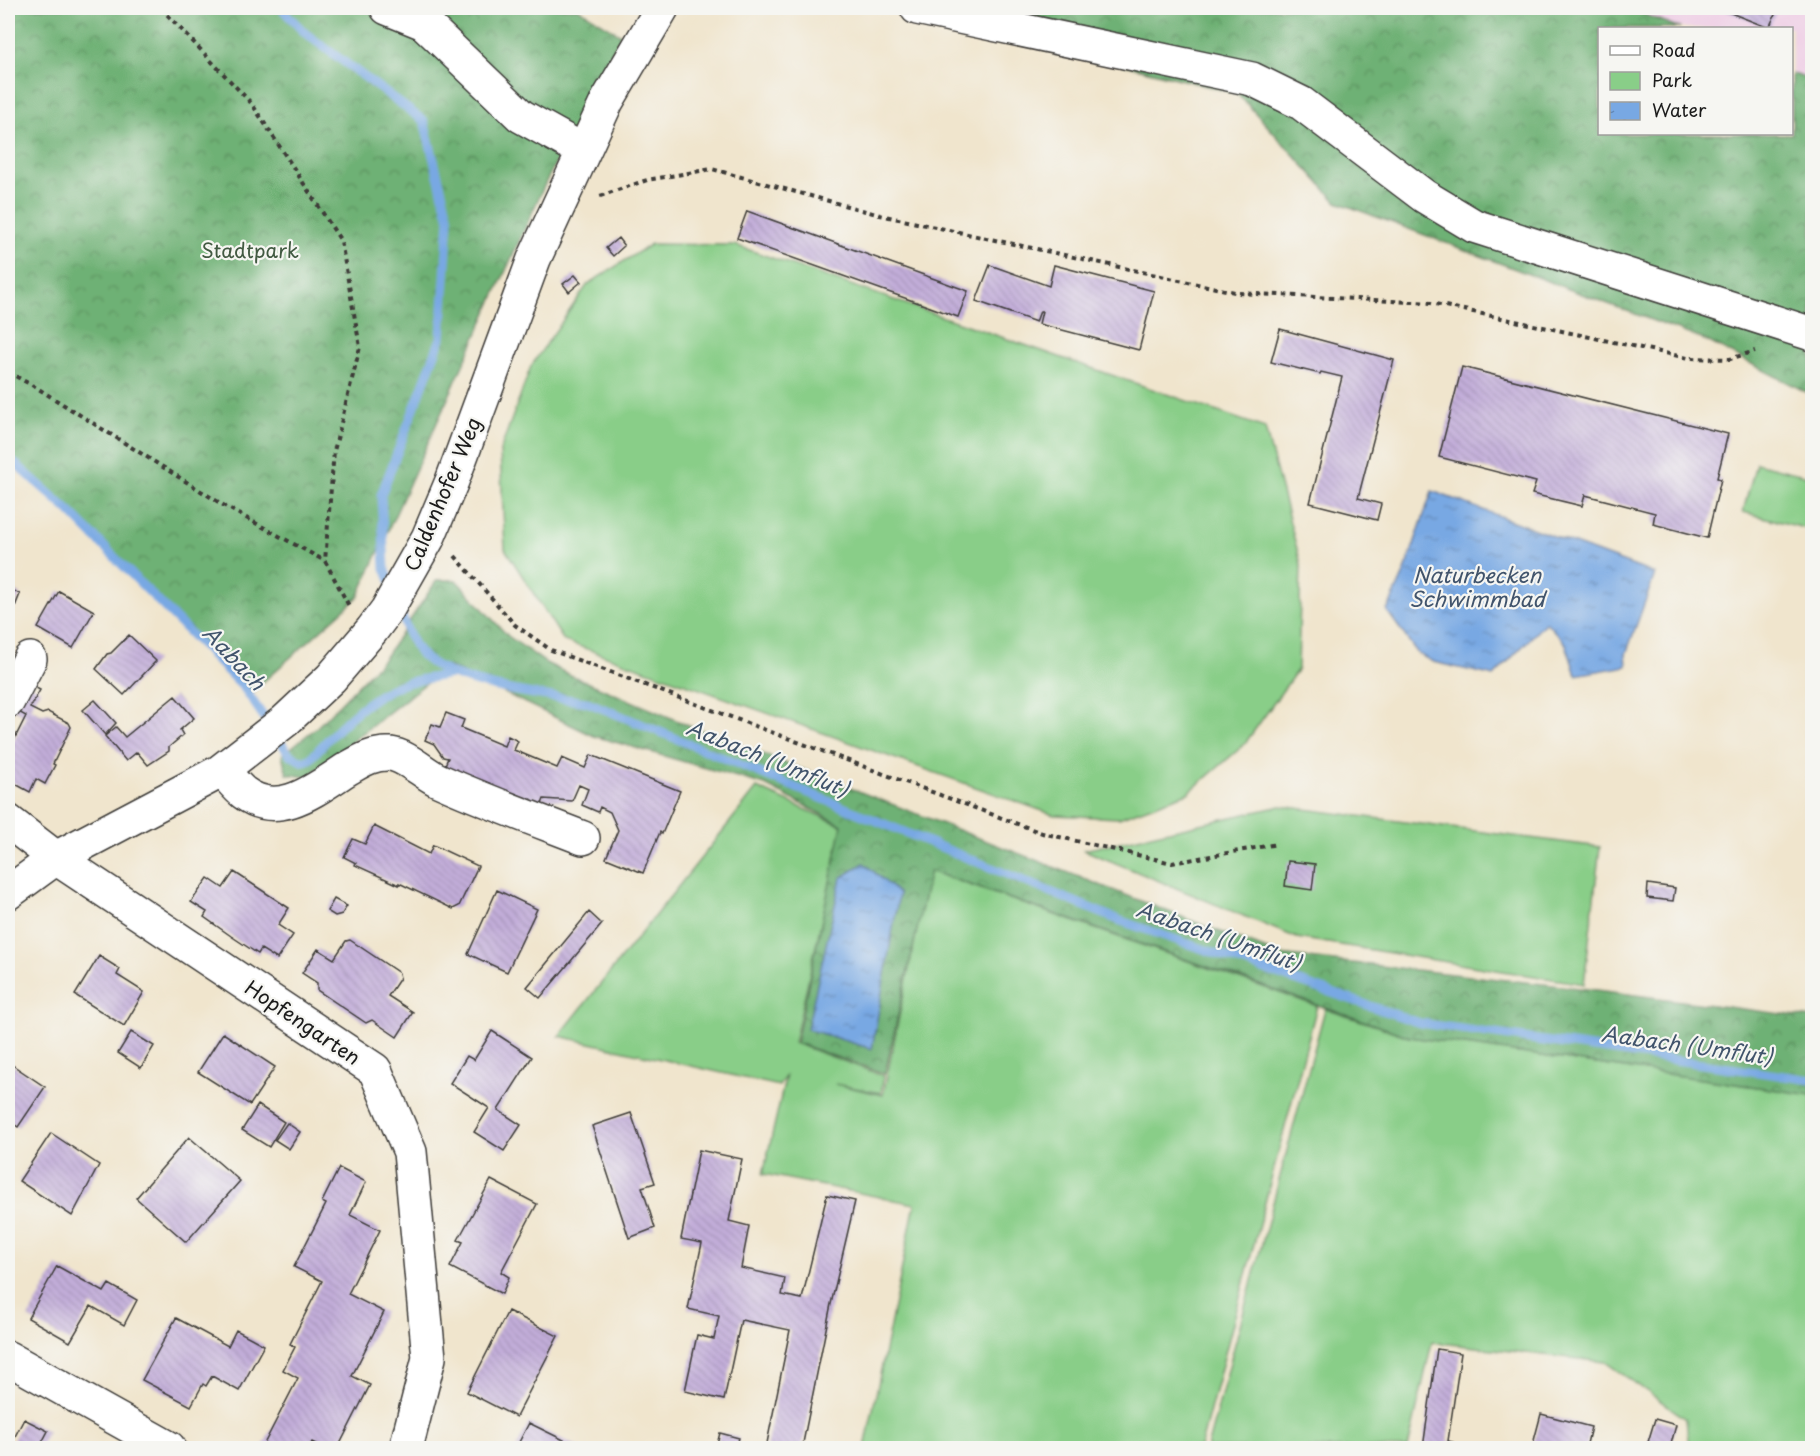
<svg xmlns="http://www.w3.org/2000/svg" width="1820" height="1456" viewBox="0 0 1820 1456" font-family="'Playpen Sans',sans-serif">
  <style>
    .built { fill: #efd0e6 }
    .green { fill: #89ce88; stroke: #527552; stroke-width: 1.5 }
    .forest { fill: url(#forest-crowns); stroke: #456648; stroke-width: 1.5 }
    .water { fill: url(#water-ripples); stroke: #4a6280; stroke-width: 1.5 }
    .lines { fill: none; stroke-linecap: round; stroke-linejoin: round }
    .stream { stroke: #78a8e3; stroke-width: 9 }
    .building { fill: url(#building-back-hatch) }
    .minor-casing { stroke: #3c3a37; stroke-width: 36 }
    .path { stroke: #3c3a37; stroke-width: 4; stroke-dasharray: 4.5 4.5; stroke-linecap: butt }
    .minor { stroke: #fff; stroke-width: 33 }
    .labels { text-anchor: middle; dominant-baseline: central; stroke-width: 4.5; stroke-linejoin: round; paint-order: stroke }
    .park-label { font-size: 20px; fill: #425a42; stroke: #f6f6f2 }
    .street-label { font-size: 20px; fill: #1c1c1c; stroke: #f6f6f2 }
    .water-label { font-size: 21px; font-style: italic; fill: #41546c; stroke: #f6f6f2 }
  </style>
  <defs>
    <pattern id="forest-crowns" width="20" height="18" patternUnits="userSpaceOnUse" patternTransform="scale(1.5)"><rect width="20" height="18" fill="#6eb174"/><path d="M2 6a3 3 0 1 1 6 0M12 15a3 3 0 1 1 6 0" fill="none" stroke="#5a8f5e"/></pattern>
    <pattern id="water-ripples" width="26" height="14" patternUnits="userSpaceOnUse" patternTransform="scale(1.5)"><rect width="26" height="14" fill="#78a8e3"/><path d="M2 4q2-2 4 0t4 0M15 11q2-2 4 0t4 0" fill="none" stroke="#6288b7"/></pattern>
    <pattern id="building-back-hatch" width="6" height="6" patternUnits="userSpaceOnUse" patternTransform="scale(1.5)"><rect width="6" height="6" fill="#c2add9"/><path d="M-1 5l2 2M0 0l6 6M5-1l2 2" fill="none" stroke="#a694ba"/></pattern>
  </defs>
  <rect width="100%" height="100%" fill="#f6f6f2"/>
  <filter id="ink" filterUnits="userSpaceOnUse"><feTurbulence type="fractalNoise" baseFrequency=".0167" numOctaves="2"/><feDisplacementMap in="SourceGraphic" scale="12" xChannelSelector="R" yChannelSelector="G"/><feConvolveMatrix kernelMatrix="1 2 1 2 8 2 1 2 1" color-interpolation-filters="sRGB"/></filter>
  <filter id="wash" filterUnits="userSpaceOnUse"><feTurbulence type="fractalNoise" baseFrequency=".008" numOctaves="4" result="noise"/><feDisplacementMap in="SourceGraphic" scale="24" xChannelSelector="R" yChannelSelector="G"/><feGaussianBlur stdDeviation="1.35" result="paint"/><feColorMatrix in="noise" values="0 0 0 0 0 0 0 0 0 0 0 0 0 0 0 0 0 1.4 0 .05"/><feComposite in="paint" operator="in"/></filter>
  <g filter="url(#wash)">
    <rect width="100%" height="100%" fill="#f0e5cd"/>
    <!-- built -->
    <path class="built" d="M1627,8H1812V81L1792,73V28H1680Z"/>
    <!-- green -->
    <path class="green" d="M651,244L735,245L1265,428L1301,564L1298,669L1244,745L1188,793L1119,818L1054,815L564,641L505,549L500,451L531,366L588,284Z
      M1756,463L1812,477V530L1743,512Z
      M757,788L843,826L794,1043L884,1076L881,1093L835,1084L883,1095L929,871L1317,1006L1200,1448H865L915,1204L763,1174L786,1075L779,1086L559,1036Z
      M1281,806L1600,847L1584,984L1297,938L1084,850Z
      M1325,1009L1410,1037L1812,1095V1448H1689L1686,1419L1605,1362L1432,1342L1408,1448H1207Z"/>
    <!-- forest -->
    <path class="forest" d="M8,8H578L621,35L546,182L358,597L253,691L69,511L8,457Z
      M903,8H1627L1680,28H1600V134H1792V73L1812,81V395L1707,341L1337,202L1238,94Z
      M437,580H456L508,636L546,663L568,674L683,723L1280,955L1597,990L1812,1018V1095L1410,1037L930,871L885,1074L796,1043L842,825L765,785L594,736L448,666L307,777L287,774L282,755L317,727L385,657Z"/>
    <!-- water -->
    <path class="water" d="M1432,491L1655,574L1626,654L1627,666L1576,675L1566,644L1546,622L1494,676L1433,662L1418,654L1387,611L1405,571Z
      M864,863L899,894L872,1049L807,1029L841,878Z"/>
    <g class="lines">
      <!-- stream -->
      <path class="stream" d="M281,8L305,33L424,121L449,219L441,338L381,495L385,568L392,586
        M8,457L69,511L244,688L289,754L303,762L310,759C334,732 365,698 400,685C416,679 435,678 451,674
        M398,605C404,621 411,647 425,658C457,686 544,696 587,702L1121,921L1420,1023L1812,1080"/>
    </g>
    <g id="blocks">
      <!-- building -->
      <path class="building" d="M1718,8H1778L1769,28Z
        M747,211L968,291L958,317L737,238Z
        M618,238L624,246L613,256L606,248Z
        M990,265L1049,286L1054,265L1154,291L1139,350L1039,324L1042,311H1040L1036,322L976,301Z
        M575,275L581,282L569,292L563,284Z
        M1280,329L1394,360L1358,498L1381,504L1377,520L1310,503L1342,377L1321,372L1320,374L1271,362Z
        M1462,367L1728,434L1717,478L1721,479L1707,538L1653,524L1655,513L1585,495L1582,506L1532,494L1536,482L1439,457Z
        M8,588L20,594L8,624Z
        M59,591L94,611L73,648L38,628Z
        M129,635L156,661L124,695L96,669L107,654L111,653Z
        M27,683L40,690L30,708L42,714L48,712L69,723L71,727L53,764L55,765L45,784L36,779L30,792L8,780V773L11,766L8,764V752L26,716L13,709Z
        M175,696L194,718L180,730L183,735L169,747V751L148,765L137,752L126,761L105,736L116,727L125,737Z
        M95,700L116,723L105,735L83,710Z
        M446,713L464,720L461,728L504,746L508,736L518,741L514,750L557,768L562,758L585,768L591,755L680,791L662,834L660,832L643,873L606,858L618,830L610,812L600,807L598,812L582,805L588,789L579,785L572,801L544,799L539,812L442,772L448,758L443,757L434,744L425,740L432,724L440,727Z
        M374,826L429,854L433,845L478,866L459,906L453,909L399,883V885L355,865L356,863L344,857L353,839L365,844Z
        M1288,861L1315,864L1312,890L1285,886Z
        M234,872L289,908L278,925L293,935L277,959L261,949L258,954L231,936L204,917L207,912L191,902L208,878L223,888Z
        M1648,884L1675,888L1673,901L1647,898Z
        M497,890L537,909L507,972L468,954Z
        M334,899L347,906L342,914L335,916L327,911Z
        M589,912L602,924L540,998L527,987Z
        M350,940L399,973L400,978L388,996L413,1012L397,1037L372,1020L366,1023L317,990V983L302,973L318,949L334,959L346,941Z
        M99,956L120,969L117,975L144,992L124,1026L75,995Z
        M492,1031L532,1057L498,1110L521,1125L504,1151L474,1132L489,1108L450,1083L467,1056L474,1060Z
        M131,1032L154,1046L141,1068L118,1053Z
        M223,1033L275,1067L250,1105L198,1072Z
        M8,1062L45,1087L18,1127L8,1120Z
        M258,1105L284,1122L269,1147L242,1130Z
        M631,1113L655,1183L642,1187L655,1228L629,1238L592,1126Z
        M287,1123L300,1132L289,1149L275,1140Z
        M51,1133L99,1165L72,1216L19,1181Z
        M189,1137L240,1181L186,1242L136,1198Z
        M699,1150L742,1159L729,1221L749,1226L741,1268L785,1278L782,1295L802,1299L827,1195L855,1201L831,1304L802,1448H766L790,1330L741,1320L724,1400L685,1391L697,1335L714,1339L719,1316L688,1309L702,1243L681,1239Z
        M339,1168L366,1182L350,1215L380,1230L348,1294L384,1312L352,1376L370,1385L338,1448H324L312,1442L309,1448H262L298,1378L283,1370L295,1347L290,1344L322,1281L294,1267L326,1204L322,1202Z
        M491,1180L537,1204L501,1272L509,1277L502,1294L450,1267L463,1242L458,1240Z
        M57,1266L104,1292L109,1284L137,1300L124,1325L91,1306L70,1342L28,1318Z
        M508,1311L558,1336L516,1417L467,1392Z
        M176,1318L228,1346L236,1330L264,1345L239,1391L212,1376L206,1386L203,1384L191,1406L142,1380Z
        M1437,1349L1461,1353L1448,1441L1453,1442L1452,1448H1423Z
        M1541,1414L1591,1427L1586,1448H1532Z
        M24,1419L48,1431L39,1448H9Z
        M1655,1419L1676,1425L1670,1448L1648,1442Z
        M529,1423L580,1448H516Z
        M720,1433L739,1438L736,1448H716Z"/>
    </g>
  </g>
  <g filter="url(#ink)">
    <use href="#blocks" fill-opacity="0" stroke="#3c3a37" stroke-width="1.5"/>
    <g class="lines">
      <!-- minor casing -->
      <g class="minor-casing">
        <path id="minor" d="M387,8L424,23L521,116L584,151
          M917,8L1252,79L1301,103L1424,196L1474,226L1812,334
          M8,701L30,659
          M222,770C229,777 236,787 244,793C279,820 317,788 347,769C361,761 373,753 390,754C407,756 423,773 438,780C485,801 534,819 583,838
          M8,821L56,858L375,1070L410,1152L429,1358L406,1448
          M8,893L56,858L219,772L285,721L331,678L372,630L387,610L428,538L452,481L534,259L607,101L662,8
          M8,1358L169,1448"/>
      </g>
      <!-- path -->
      <path class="path" d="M161,8L252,104L341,241L360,347L334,451L325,561L349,606
        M600,196L647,180L712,169L880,215L1239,293L1431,303L1688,358L1730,359L1755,351
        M8,372L37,388L228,508L325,561
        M455,556L515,625L551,650L1042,833L1172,863L1277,844"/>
      <!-- minor -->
      <use href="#minor" class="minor"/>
    </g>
  </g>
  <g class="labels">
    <!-- park labels -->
    <g class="park-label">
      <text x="250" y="250">Stadtpark</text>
    </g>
    <!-- street labels -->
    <g class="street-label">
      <text transform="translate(442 494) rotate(-67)">Caldenhofer Weg</text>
      <text transform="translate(303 1022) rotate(34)">Hopfengarten</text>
    </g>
    <!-- water labels -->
    <g class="water-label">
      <text x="1477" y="574">Naturbecken<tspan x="1477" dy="24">Schwimmbad</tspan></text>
      <text transform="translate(235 657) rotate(47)">Aabach</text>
      <text transform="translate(768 757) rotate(22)">Aabach (Umflut)</text>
      <text transform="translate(1219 935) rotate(19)">Aabach (Umflut)</text>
      <text transform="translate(1687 1044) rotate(8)">Aabach (Umflut)</text>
    </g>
  </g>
  <!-- margin -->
  <rect width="1820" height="1456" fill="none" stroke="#f6f6f2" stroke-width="30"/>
  <!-- legend -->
  <rect x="1598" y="27" width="195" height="108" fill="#f6f6f2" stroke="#9f9f9c" stroke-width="1.5"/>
  <rect x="1610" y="46" width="30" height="9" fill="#ffffff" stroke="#9f9f9c" stroke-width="1.5"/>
  <text x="1652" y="57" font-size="18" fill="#1c1c1c">Road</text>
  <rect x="1610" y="72" width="30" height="18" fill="#89ce88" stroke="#9f9f9c" stroke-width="1.5"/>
  <text x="1652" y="87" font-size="18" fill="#1c1c1c">Park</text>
  <rect x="1610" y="102" width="30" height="18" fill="url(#water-ripples)" stroke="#9f9f9c" stroke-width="1.5"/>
  <text x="1652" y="117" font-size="18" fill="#1c1c1c">Water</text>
</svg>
